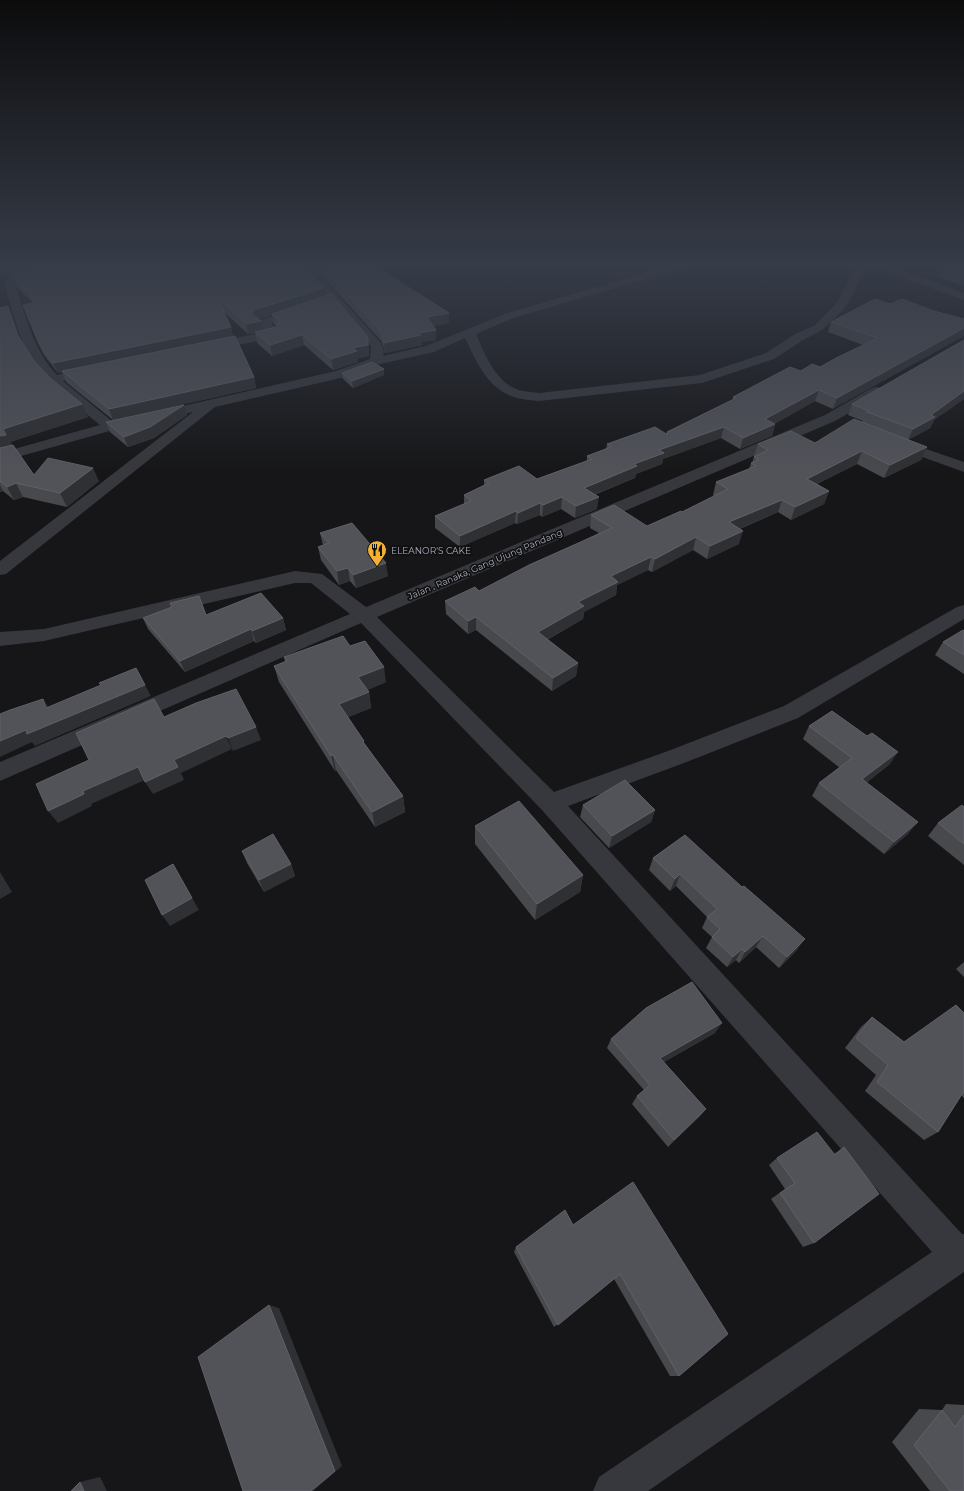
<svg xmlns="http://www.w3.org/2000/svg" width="964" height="1491" viewBox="0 0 964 1491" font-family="Montserrat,sans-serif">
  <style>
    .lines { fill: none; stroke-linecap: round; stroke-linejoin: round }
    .minor { fill: #37383d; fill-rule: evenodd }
    .wall { fill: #47494d; fill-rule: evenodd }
    .shaded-wall { fill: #2f3033 }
    .building { fill: #525359; stroke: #5f6168 }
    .labels { text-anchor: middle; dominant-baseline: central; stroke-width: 3.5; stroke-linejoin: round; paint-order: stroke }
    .far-poi-label { font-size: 9px; fill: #a8adb8; stroke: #111113; text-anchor: start }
    .far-street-label { font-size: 9px; fill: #a8adb8; stroke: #111113 }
  </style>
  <rect width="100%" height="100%" fill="#161618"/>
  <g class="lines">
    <!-- minor -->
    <path class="minor" d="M69,264H90L85,267L23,279L16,282L15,286C27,317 33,350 57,375L94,367L99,368L100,371L99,374L63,381L113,422L336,371L370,359L371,347L319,287L294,264H305L327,283L381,343L384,351L383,356L426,346L505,314L675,264H691L690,266L513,318L476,334C485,355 497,386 523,391C528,392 534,392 539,393L700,375L766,353L795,334L814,326L836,304L858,264H868L845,308L822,330L803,340L774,359L702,383L539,401C531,400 522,400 514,397C488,389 476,361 465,338L434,352L380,364L345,377L215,407L6,574L0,575V561L193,412L113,430L0,462V453L100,425C78,406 51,389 34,364C19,341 13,312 5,286L7,278L20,273Z
      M871,264H885L964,293V300L872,266Z
      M302,307L306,308L308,310L306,312L271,324L281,331L277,337L208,351L204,350L202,347L204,344L208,343L267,332L255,323L257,321Z
      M877,387L882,388L884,391L882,394L835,421L377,617L554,792L668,751L784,706L957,607L964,605V619L798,718L684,763L568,806L962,1234H964V1272L648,1491H593L599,1477L932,1252L542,810L361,623L0,781V762L350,614L311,583H295L44,641L0,646V632L44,629L295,571L322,574L366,607L825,415L872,388Z
      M897,439L964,462V472L892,446L890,443L892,440Z"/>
  </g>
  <!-- wall -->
  <path class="wall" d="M0,264L325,296L369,348V356L358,358V362L333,370L304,345L272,356L257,343L255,333L248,334L223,311L231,327L233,336L254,377L256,388L113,420L66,382L62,372L58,373L43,354L23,305L33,303L17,287L13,277V274L7,276L6,275L0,276ZM272,315L274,324L277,326L276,327L263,330L258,319Z
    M307,264H369L449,313V323L433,326L436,330V340L422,342V345L385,353L382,342L328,282Z
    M964,264V286L935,276L939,267Z
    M902,299L833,409L815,401L774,424H775L772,436L740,449L721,438L663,459L662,464L636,474L635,478L594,495L597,509L575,518L561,509L542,517L540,515L517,524L515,523L460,547L435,528V516L464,504V495L484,486V480L537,479L587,461V456L606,449L607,444L666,434L667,432L733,400V397L801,371L820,367L863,345L828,332L831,322L890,304Z
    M0,308L13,318L20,338L34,361L88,417L10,442L34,475L99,481L67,507L23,497L14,500L3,491L0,492Z
    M964,340V399L934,420L930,428L908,440L927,447L921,460L884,478L857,464L817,484L829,491L824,504L791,520L778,512L740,529L739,544L707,559L693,550L652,572L648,570L617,585L616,595L584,612L583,619L547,640L578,663L576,676L552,691L476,630L468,634L446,614L445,601L479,591L599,533L590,528L591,515L647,526L682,512L714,496L713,495L716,482L749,469L751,463H752L754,457V456L758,444L815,443L862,422L863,421L848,415L852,404Z
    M384,369V375L353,388L343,379L342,373Z
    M184,405L187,415L154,438L128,447L110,432L106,422Z
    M320,533L388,576L356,588L350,581L339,585L321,560L318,547L323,545Z
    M206,615L283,618L286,630L256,643L254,641L185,672L148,629L143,618Z
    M964,631V674L935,655L943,642Z
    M350,646L386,682L367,690L369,692L371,708L348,717L365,744L403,796L405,812L375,827L336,770L335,771L279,682L274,666L285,662L284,657Z
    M809,726L890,764L866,783L908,834L884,854L812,796L819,783L840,768L803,739Z
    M583,805L655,810L651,822L609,848L580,817Z
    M964,807V865L928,836L938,823Z
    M475,826L583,875L580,892L535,920L475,844Z
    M685,835L797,950L779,968L756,947L739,963L736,960L727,967L706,948L712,937L702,928L707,917L676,886L670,891L649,870L653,858Z
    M242,851L291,864L295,876L264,892L247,863Z
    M964,962V977L956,969Z
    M964,1013V1098L961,1095L938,1132L924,1140L865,1091L876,1075L845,1048L861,1027L872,1017L904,1042Z
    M715,1033L664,1062L706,1109L699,1117L668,1147L632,1104L637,1096L644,1090L607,1048L611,1039Z
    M844,1147L814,1243L803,1247L771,1199L785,1189L769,1165L777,1158L834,1154Z
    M633,1182L679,1376H670L614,1279L554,1327L514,1252L516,1247L573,1225Z
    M946,1404L964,1405V1491H930L892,1442L919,1409L942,1410Z"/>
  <!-- shaded-wall -->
  <path class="shaded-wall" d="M11,264H61L20,272L7,276L3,267Z
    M0,266H2L6,275L0,276Z
    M324,288L325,297L256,320L261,321L263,331L255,332V333L248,334L246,324L254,310Z
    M8,306L13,318L23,346L17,334Z
    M449,313V323L427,327V317Z
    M231,327L233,337L62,371V372L58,373L53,363Z
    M964,328V336L833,409L837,398Z
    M436,330V340L422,342V345L385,353L384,343L419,333Z
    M302,335L304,345L272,356L270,345Z
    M368,337L369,348V356L358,358V362L333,370L331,359L352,348Z
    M384,369V375L353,388L352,381Z
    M254,377L256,388L113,420L109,409Z
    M819,390L815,401L764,429L775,424L772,436L740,449L743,438L765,419Z
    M964,391V399L934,420L930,428L908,440L913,429L931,415Z
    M82,404L88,417L10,442L13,448L0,452V436L3,429Z
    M184,405L187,415L154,438L128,447L124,437Z
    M724,427L721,438L663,459L662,464L636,474L635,478L582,499L584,488L634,464L659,450Z
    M927,447L921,460L884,478L890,465Z
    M862,451L857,464L802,491L807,479Z
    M93,468L99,481L67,507L60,493Z
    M16,483L23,497L14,500L7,487Z
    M0,485L3,491L0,492Z
    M829,491L824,504L791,520L795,507Z
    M562,497L561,509L542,517L543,505Z
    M599,497L597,509L575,518L576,506Z
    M782,500L778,512L725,535L729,522Z
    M540,503V515L517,524L518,513Z
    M516,511L515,523L460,547V536Z
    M743,531L739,544L707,559L710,546Z
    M696,537L693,550L652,572L655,559Z
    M651,557L648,570L617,585L616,595L584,612L583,619L537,645L538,632L611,576Z
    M386,563L388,576L356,588L353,575Z
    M348,568L350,581L339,585L337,571Z
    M476,617V630L468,634V621Z
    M283,618L286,630L256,643L252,631Z
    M251,629L254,641L185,672L180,661Z
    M578,663L576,676L552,691L553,678Z
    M384,667L386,682L361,693L358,677Z
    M145,685L151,696L35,746L32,742L0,757V741L26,730Z
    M369,692L371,708L342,720L339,704Z
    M43,699L51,711L46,708Z
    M256,727L261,740L233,751L228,738Z
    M226,736L232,749L181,773L184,780L153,794L145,782L174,760Z
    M898,752L890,764L854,792L862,779Z
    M333,755L336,770L335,771L331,756Z
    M138,767L145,780L91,804L92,806L58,823L48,811L83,791Z
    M403,796L405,812L375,827L372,812Z
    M655,810L651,822L609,848L612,836Z
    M918,822L908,834L884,854L894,842Z
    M173,864L199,910L170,926L162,915Z
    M291,864L295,876L264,892L259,880Z
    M0,872L12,892L0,899Z
    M680,874L676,886L670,891L675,879Z
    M583,875L580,892L535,920L537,904Z
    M763,936L756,947L739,963L745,952Z
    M805,939L797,950L779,968L787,957Z
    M742,949L736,960L727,967L733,957Z
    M722,1023L715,1033L655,1067L660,1058Z
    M706,1109L699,1117L668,1147L674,1140Z
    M269,1305L279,1308L342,1466L313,1491H311Z
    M100,1477L107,1491H84L80,1482Z"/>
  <!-- building -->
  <path class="building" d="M0,264H11L3,267L2,266H0Z
    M57,264H300L324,288L254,310L252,314L261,321L246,324L217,297L231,327L53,363L39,344L23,305L37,302L13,277V274L20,271Z
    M317,264H369L386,273L449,313L427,317L436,330L419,333L421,335L384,343L381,332L327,272Z
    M948,264H964V275L939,267Z
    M331,294L368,337V345L352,348L357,351L331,359L302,335L270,345L255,332L276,327L280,320L272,314Z
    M875,299L890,304L902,299L934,311L964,319V328L837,398L819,390L765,419L775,424L743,438L724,427L659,450L664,453L634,464L637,466L584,488L599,497L576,506L562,497L543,505L540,503L518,513L516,511L460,536L435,516L471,501L464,495L489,483L484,480L519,466L537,479L592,459L587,456L611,447L607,444L655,427L668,435L667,432L736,398L733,397L790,367L801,371L812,364L820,367L838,357L878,338L831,322Z
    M8,306L17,334L34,361L50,378L82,404L3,429L6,435L0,436V308Z
    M235,336L254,377L109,409L62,371Z
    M964,340V391L931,415L935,417L913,429L867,412L869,411L852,404Z
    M372,362L384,369L352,381L342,373Z
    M184,405L150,427L124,437L106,422Z
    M854,419L927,447L890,465L862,451L807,479L829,491L795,507L782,500L729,522L743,531L710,546L696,537L655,559L651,557L611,576L618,582L578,602L584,606L538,632L578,663L553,678L476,617L468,621L445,601L475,587L479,591L529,565L612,528L591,515L614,505L647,526L681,511L682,512L728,489L716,482L756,466L751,463L759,460L754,457L768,450L758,444L791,431L815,443Z
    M13,445L34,475L48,458L93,468L60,493L16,483L7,487L0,481V448Z
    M352,523L386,563L353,575L348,568L337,571L318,547L329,543L320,533Z
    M261,593L283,618L252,631L251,629L180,661L143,618L172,607L170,603L199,596L206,615Z
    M963,630L964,631V655L943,642Z
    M343,636L350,646L365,641L384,667L358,677L369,692L339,704L364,741L363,742L403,796L372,812L333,755L331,756L274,666L287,661L284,657Z
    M136,668L145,685L27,734L26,730L0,741V714L10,710L43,699L46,708L101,685L99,683Z
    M236,689L256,727L228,738L226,736L174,760L178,767L145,782L138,767L83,791L84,794L48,811L36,784L89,760L76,733L154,699L164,717L196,703Z
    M832,711L867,736L872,733L898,752L862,779L918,822L894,842L819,783L852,758L809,726Z
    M625,780L655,810L612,836L583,805Z
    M519,801L583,875L537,904L475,826Z
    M962,805L964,807V844L938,823Z
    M273,834L291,864L259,880L242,851Z
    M685,835L742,887L744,886L805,939L787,957L763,936L745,952L742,949L733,957L712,937L720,929L707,917L717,909L680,874L675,879L653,858Z
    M173,864L192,898L162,915L145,880Z
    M692,982L722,1023L660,1058L706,1109L674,1140L637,1096L650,1085L611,1039L646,1008Z
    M956,1005L964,1013V1091L938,1132L877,1082L888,1065L856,1038L872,1017L904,1042Z
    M817,1132L835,1155L844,1147L879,1194L814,1243L780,1193L795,1183L777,1158Z
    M633,1182L728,1334L679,1376L620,1274L558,1325L516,1247L565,1210L573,1225Z
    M269,1305L335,1471L311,1491H243L198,1357Z
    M942,1410L955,1427L964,1415V1491H950L914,1445Z
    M80,1482L84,1491H71Z"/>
  <!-- sky -->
  <linearGradient id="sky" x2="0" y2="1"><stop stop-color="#0c0c0d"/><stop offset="0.56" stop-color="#363c48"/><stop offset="1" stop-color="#363c48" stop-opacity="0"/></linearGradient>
  <rect width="964" height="473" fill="url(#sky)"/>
  <!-- icons -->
  <defs>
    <g id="restaurant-pin" transform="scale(1)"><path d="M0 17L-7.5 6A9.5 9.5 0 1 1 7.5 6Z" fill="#f2b134" stroke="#111113"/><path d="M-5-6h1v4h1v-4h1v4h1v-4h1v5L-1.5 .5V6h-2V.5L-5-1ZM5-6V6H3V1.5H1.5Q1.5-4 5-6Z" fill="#111"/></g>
  </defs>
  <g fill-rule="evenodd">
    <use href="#restaurant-pin" x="377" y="550"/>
  </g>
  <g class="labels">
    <!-- far-poi labels -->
    <g class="far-poi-label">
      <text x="391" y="550">ELEANOR'S CAKE</text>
    </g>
    <!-- far-street labels -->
    <g class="far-street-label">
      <text transform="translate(485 564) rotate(-23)">Jalan . Ranaka, Gang Ujung Pandang</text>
    </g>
  </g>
</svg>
